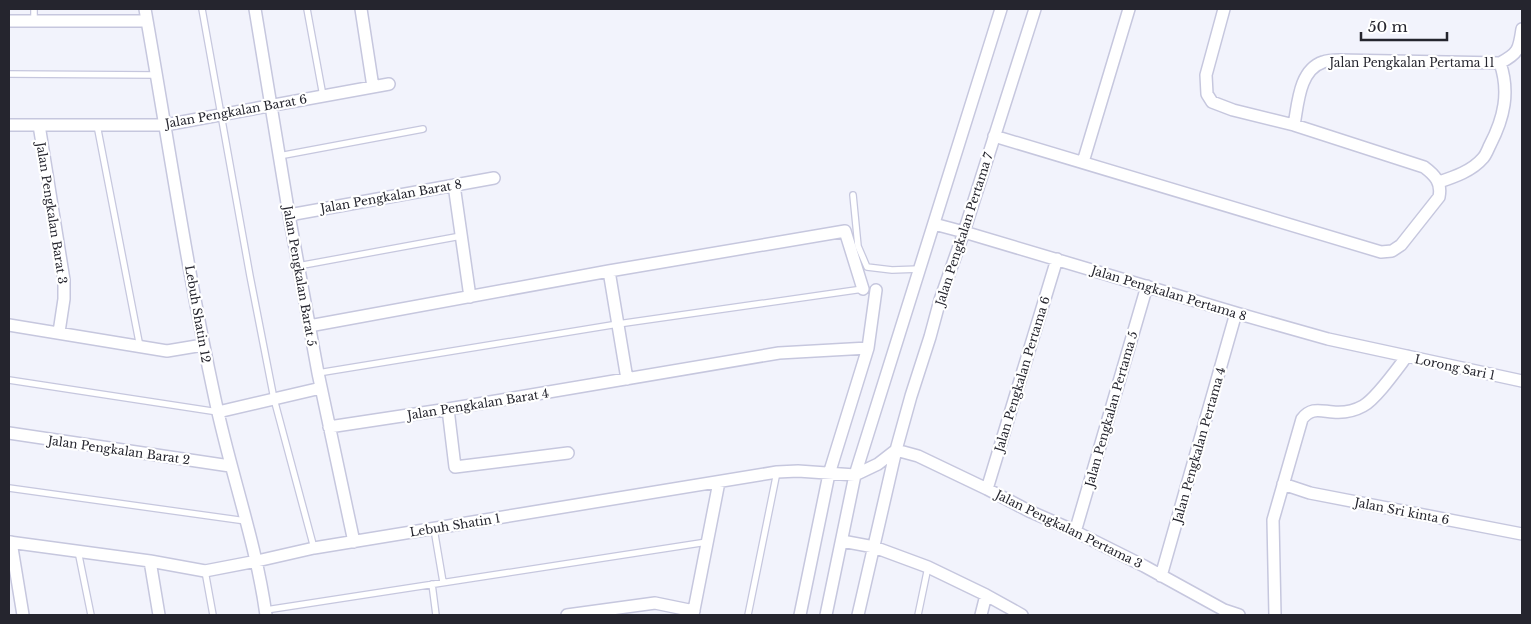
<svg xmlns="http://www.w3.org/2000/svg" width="1531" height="624" viewBox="0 0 1531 624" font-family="'Libre Baskerville',serif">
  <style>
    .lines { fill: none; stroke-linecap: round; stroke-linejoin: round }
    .service-casing { stroke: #c6c7de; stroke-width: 8 }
    .minor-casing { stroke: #c6c7de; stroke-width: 14 }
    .service { stroke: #fff; stroke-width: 5.5 }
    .minor { stroke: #fff; stroke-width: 11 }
    .labels { text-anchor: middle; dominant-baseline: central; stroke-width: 4.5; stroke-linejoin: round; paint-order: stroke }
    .street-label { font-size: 12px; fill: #25252e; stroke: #fff }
  </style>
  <rect width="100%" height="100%" fill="#f2f3fc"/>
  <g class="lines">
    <!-- service casing -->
    <g class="service-casing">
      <path id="service" d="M202,9L250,276L274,399L314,548
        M307,9L323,96
        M34,21V9
        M9,74L156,75
        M97,125L140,347
        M279,156L423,129
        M853,195L858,246L867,267L892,270L920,269
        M298,266L461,236
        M318,373L618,324L863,289
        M9,380L218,412
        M9,488L246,521
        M434,529L443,582
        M78,551L91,615
        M205,571L213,615
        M432,584L436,615
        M266,610L707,542
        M748,615L777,472
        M918,615L928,567"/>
    </g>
    <!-- minor casing -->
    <g class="minor-casing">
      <path id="minor" d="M145,9C168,139 187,270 215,399C230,471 256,542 266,615
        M255,9L289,215L318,373L354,542
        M361,9L373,87
        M9,21H147
        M9,125H165L389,84
        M39,125L64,280V299L59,332
        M1294,125C1298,104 1299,70 1323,62C1328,60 1334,60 1339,60L1500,63C1519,53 1519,49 1522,29
        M994,136L1381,252L1392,251L1401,245L1439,197C1442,183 1435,175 1424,167L1294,125L1233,110L1212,102L1207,94L1206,75L1224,9
        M1083,162L1129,9
        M1439,182C1454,177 1472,171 1483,158C1486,155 1488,149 1490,145C1504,118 1510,92 1500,63
        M454,185L470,297
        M289,215L494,178
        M934,224L964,232L1236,313L1328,339L1522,381
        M609,271L627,379
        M9,325L167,351L203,345
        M309,326L609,271L845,231L863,289
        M448,409L455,467L568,453
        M218,412L321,388
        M329,427L448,409L779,353L868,348
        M9,433L230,466
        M896,450L918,456L987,489L1029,511L1068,528L1144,566L1224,610L1239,615
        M1283,484L1310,493L1522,534
        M987,489L1057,259
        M1075,532L1147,286
        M842,541L874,547L928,567L986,595L1022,615
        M9,542L150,561L205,571L257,561L314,548L777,472L798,471L855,475L878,464L896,450
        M11,542L23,615
        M150,561L159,615
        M1161,576L1236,313
        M567,615L655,603L694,611
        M693,615L719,482
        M800,615L829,474L868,348L876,290
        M826,615L855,475L1001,9
        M858,615L896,450L911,396L930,337L940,300L964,232L1035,9
        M981,615L986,595
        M1275,615L1273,520L1302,419C1311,407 1320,411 1333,412C1344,413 1354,411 1363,406C1376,399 1397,369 1407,356"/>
    </g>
    <!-- service -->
    <use href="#service" class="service"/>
    <!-- minor -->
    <use href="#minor" class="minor"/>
  </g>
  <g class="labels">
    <!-- street labels -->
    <g class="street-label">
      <text x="1412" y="62">Jalan Pengkalan Pertama 11</text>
      <text transform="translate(236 111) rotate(-10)">Jalan Pengkalan Barat 6</text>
      <text transform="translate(391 196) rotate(-10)">Jalan Pengkalan Barat 8</text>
      <text transform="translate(52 213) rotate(81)">Jalan Pengkalan Barat 3</text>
      <text transform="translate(964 229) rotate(-72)">Jalan Pengkalan Pertama 7</text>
      <text transform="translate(300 276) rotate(80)">Jalan Pengkalan Barat 5</text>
      <text transform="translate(1169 293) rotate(17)">Jalan Pengkalan Pertama 8</text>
      <text transform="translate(198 314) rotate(80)">Lebuh Shatin 12</text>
      <text transform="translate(1455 367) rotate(12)">Lorong Sari 1</text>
      <text transform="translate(1022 374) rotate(-73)">Jalan Pengkalan Pertama 6</text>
      <text transform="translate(478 404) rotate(-9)">Jalan Pengkalan Barat 4</text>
      <text transform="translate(1111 409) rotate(-74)">Jalan Pengkalan Pertama 5</text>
      <text transform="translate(1199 445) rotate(-74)">Jalan Pengkalan Pertama 4</text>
      <text transform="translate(119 450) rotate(8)">Jalan Pengkalan Barat 2</text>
      <text transform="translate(1402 511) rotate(11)">Jalan Sri kinta 6</text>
      <text transform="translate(455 525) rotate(-9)">Lebuh Shatin 1</text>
      <text transform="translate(1069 529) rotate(26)">Jalan Pengkalan Pertama 3</text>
    </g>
  </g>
  <!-- border -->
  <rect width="1531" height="624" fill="none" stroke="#25252e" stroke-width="20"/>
  <!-- scale -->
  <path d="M1361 32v8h86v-8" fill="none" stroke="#25252e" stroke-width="2.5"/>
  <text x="1368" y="32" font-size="15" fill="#25252e" stroke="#ffffff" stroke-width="4" paint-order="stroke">50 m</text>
</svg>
